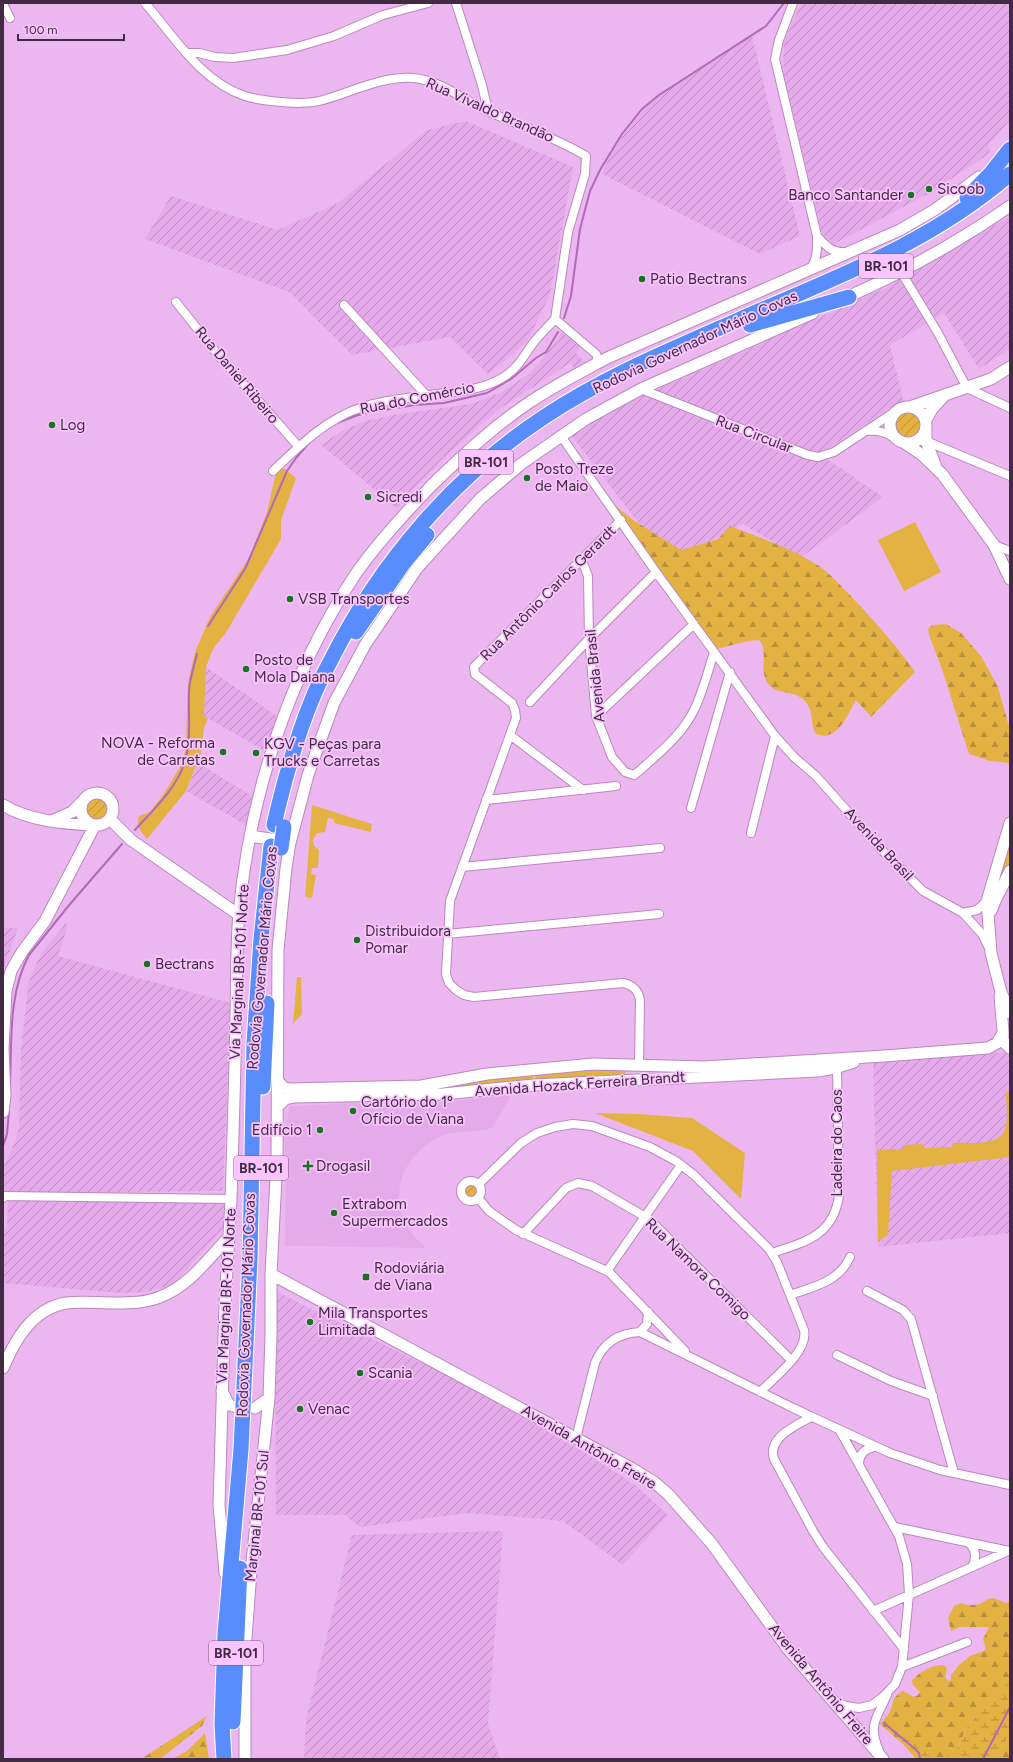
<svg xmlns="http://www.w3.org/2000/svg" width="1013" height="1762" viewBox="0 0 1013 1762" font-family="Figtree,sans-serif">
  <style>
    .built { fill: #e5aaea }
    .industrial { fill: url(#industrial-furrows) }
    .grass { fill: #e3b243 }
    .forest { fill: url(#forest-firs) }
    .wetland { fill: url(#wetland-marsh) }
    .garden { fill: url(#garden-furrows) }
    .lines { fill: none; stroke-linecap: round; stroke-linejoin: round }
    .stream { stroke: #b169b8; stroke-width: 2 }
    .minor-casing { stroke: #ba87be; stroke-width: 10 }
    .tertiary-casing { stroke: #ba87be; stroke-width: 13 }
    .motorway-casing { stroke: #fff; stroke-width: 17 }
    .minor { stroke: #fff; stroke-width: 8 }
    .tertiary { stroke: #fff; stroke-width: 11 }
    .motorway { stroke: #598cfd; stroke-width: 15 }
    .motorway-bridge-casing { stroke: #fff; stroke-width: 17; stroke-linecap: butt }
    .motorway-bridge { stroke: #598cfd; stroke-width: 15 }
    .poi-dot { fill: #187320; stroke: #fac4fe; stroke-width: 1.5 }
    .labels { text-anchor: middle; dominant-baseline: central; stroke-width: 3.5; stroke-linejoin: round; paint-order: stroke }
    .shield { fill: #fac4fe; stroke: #78597a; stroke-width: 1 }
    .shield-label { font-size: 14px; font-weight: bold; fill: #402b42 }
    .street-label { font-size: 15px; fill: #402b42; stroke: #fac4fe }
    .poi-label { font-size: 15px; fill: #402b42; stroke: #fac4fe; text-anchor: start }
  </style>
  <defs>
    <pattern id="industrial-furrows" width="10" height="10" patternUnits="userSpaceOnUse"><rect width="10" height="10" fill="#e5aaea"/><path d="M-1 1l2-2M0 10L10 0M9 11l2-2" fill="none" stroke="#bb8bbf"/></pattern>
    <pattern id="forest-firs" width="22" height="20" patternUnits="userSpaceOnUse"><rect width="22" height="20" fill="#e3b243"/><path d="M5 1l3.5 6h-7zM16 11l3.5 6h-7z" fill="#b9913a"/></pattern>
    <pattern id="wetland-marsh" width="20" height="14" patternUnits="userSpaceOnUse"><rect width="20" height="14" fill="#e3b243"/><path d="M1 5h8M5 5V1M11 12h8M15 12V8" fill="none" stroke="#b9913a"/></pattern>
    <pattern id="garden-furrows" width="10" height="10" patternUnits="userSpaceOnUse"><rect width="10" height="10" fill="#e3b243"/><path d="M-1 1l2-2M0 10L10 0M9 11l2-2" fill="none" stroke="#b9913a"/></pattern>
  </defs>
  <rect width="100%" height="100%" fill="#ecb7f0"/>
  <!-- built -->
  <path class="built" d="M512,1094L492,1128L484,1130L451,1133L439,1137L422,1148L412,1159L405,1170L400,1183L399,1202L402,1216L412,1234L426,1248L285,1246L286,1164L284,1134L290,1106L377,1102H424L433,1104Z"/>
  <!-- industrial -->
  <path class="industrial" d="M801,3H1010V120L988,145L990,153L931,192L834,244L823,235L821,228L784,75L783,63L784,41Z
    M752,35L800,236L760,254L602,174L608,160L624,134L643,110L655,99L680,81Z
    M466,121L573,167L550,295L527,342L488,374L450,337L352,355L289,292L145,239L171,196L278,230L338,203L427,130Z
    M1010,216V349L979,369L944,313L890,345L904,403L888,409L820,454L883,497L800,558L743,524L669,563L568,431L658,389L890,286Z
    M562,332L581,347L576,353L583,361L574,368L570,363L501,408L480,425L440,462L402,501L398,509L321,445L342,431L365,421L393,415L471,404L502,392L530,373L541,361Z
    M206,667L277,716L265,751L204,716Z
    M198,763L252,796L248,826L186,791Z
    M65,924L68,925L58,956L231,1003L223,1191L3,1193V1168L15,1142L19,1126L21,1049L28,986L31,975L41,954Z
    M3,928H18L3,970Z
    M1010,1052V1233L878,1247L873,1063Z
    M12,1199L224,1200L223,1229L173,1285L145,1292L121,1293L3,1283V1229H7L8,1202Z
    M275,1291L470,1387L587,1454L635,1485L668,1515L623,1565L563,1521L468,1513L360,1527L345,1515H276Z
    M503,1531L488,1723L500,1759H304L306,1719L352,1535Z"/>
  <!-- grass -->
  <path class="grass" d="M277,469H285L296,478L281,520V539L227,631L213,649L206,667L204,716L208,718L204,728L201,753L186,791L147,839C141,831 136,827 139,816L150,812L165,792L180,767L184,757L186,743L188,683L195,652L210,617L249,558L267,512Z
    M915,522L941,572L904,591L878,540Z
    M312,805L372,824L371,832L334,823V819L328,818L325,832L317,833L313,840L314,846L319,850L318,868H312L311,874L316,875L312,898L305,897Z
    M1007,848L1010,851V865L997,884Z
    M297,977H301L302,1014L293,1024Z
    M625,1068L626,1075L536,1081L535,1074Z
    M533,1074V1081L443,1089V1087L468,1081Z
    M1006,1091L1010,1094V1157L892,1171L888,1235L878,1241L877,1150L903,1149V1145L923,1144V1148L952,1147L953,1143C969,1142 1002,1148 1006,1126C1008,1115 1006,1102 1006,1091Z
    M595,1113L639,1114L692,1118L745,1153L741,1199L693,1151Z"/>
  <!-- forest -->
  <path class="forest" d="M611,502L633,520L681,550L718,539L730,526C758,537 788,547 814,563C827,570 837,582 848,593C872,618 895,644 915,672L871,717L856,700C848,713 838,743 816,734C809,722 815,711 804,700C793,689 775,696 767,682C759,669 769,651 759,640L748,641L717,649L669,587Z
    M946,624L961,633L981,656L998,687L1010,730V763L990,761L969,754L942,669L929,635L928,629L932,625Z
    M993,1598L1006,1603L1010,1601V1679L1008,1683L989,1706L982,1710L967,1727L958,1747L944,1758L939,1759L928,1755L922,1748L902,1740L903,1744L880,1724C883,1720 887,1717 889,1713C895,1703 889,1699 903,1691L914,1697L918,1695L920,1692L913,1685L912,1680C922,1671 931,1665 944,1665L947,1668L945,1678L949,1681L951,1680V1675L959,1665L970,1656L986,1650L983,1639L989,1627H959L951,1631L948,1618L954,1606L961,1603C970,1607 981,1605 988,1599Z
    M207,1716L202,1726L160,1759H141Z
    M205,1733L209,1759H172L187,1751Z
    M1010,1735V1759H993Z"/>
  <!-- wetland -->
  <path class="wetland" d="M1010,1679V1735L993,1759H942L958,1747L967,1727L982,1710L989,1706Z
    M907,1736C920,1744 925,1753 939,1759H916L903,1744L902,1740Z"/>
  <!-- garden -->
  <path class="garden" d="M896 425a12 12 0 1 1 24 0a12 12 0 1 1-24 0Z
    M86 809a11 11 0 1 1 22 0a11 11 0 1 1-22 0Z
    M464 1191a7 7 0 1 1 14 0a7 7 0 1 1-14 0Z"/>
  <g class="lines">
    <!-- stream -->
    <path class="stream" d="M564,318L571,296L580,229L590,191L600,170L622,134L642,109L659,95L766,26L784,3
      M337,423L358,415L372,412L414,405L444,403L487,393L511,379L536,358L546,352L558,332
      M208,626L245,569L287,471L296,458L309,443
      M135,830C152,811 176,789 184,764C192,741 188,714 189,690C190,678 194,666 197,654
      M10,1084C12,1041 8,994 29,955L70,904L122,844
      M3,1146L7,1134L9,1111
      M884,1723L914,1748L919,1753L920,1759
      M983,1759L1010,1707"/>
    <!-- minor casing -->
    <g class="minor-casing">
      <path id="minor" d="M145,3C174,36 201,82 245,96C257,100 269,101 281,102C295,103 309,104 323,100C352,92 382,76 413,78C440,80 464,100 487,111C520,126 555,137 586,156L585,174L568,232L555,319
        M456,3L482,85L488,111
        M793,3L779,40L775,59L817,236C817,249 818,260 809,270
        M3,4L10,18
        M187,53H199L215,57L233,58L287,50L334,36L383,15L428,3
        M817,236C826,246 832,253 846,252
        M901,272L938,333L967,388L1010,408
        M176,302L219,356L298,446
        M344,305L427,396
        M555,319L596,354L599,362
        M641,389L808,455L818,457L834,452L896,411
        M866,431C878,430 886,432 896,439
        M561,436L656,572L775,736L794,757L816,776L882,850L923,891L963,913L982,934L988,946
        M926,441L1010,476
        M273,471C299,446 327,418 363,407C384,400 407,398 429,395C454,392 480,391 502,378C518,369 524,355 534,342C540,334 548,327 555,319
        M621,520L474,667L475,674L512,703L515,710L516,718L450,901L446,974L449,983L456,990L464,995L474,997L623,983C633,985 638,990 640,1000L639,1065
        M994,545L1010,551
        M581,558L588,576L589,639L596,716L612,757L625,772L634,775L638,772C658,754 682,735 694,710C703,692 708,671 714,652
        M530,702L589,639L656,572
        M596,716L694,624
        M510,735L583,790
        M486,800L616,786
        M691,808L730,672
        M751,833L775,736
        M462,867L660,848
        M963,913L977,910L987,901
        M447,934L659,914
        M461 1191a10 10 0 1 1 20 0a10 10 0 1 1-20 0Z
        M479,1184L521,1143L537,1133L555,1127L573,1124L592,1126L650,1147L676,1161L694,1175L769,1249L777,1262L804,1330C809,1351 774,1378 760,1392
        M3,1198L4,1196L231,1199
        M479,1199L489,1211L516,1230L609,1272L685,1351
        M523,1234L566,1188L578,1183L592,1186L649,1219L791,1360
        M772,1253C805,1242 833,1236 839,1196L837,1068
        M607,1271L681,1165
        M867,1291L903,1310L911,1319L954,1473
        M790,1295C813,1287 839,1282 850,1257
        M640,1332L647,1324L648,1312
        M837,1355L891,1381L933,1396
        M811,1417C796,1426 767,1437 774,1459L813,1531L823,1547L904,1649
        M576,1438L595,1363C603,1343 619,1333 640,1332L793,1408L890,1453L940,1470L1010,1485
        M859,1464C859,1455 864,1449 874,1447
        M895,1527L1009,1551
        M969,1543C976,1550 977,1558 972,1567
        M873,1611L1008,1551
        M902,1667L967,1642
        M834,1701L846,1706L859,1708L872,1705L884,1696L895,1684L902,1667L909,1594L907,1564L899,1536L840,1431
        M879,1751C868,1724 876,1720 887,1695"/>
    </g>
    <!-- tertiary casing -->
    <g class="tertiary-casing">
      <path id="tertiary" d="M843,299C902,273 957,243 1010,206
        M910,407L991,379L1010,367
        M890 425a18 18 0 1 1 36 0a18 18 0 1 1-36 0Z
        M926,420L932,409L944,396
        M926,429V441L935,464
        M903,442L921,454L942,474L994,545L1010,579
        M81 809a16 16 0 1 1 32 0a16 16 0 1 1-32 0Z
        M3,805C29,821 65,824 95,825L45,921L22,952L11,971L6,991L3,1049L5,1096L3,1112
        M110,819L131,840L239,915
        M54,820L72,812L82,802
        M1010,823L987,901L991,953L1001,992L1010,1013
        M250,836L284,841
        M991,911L995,901L1010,871
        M1000,996L1003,1031
        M1003,1032V1041L1010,1048
        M278,1081L284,1088L290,1089L421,1086L487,1074L593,1064L704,1067L884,1056L988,1048L997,1043L1002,1035
        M278,1106L285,1099L294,1097L443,1094L534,1085L818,1071L835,1068L854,1062
        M271,1274L631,1468L654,1482L668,1494L712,1544L788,1649L883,1759
        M3,1368C15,1340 32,1309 66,1303C81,1301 99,1303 115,1303C130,1303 145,1303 160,1297C189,1286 207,1260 228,1238
        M222,1391L229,1405L241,1408
        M255,1408L269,1398
        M225,1573L219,1505L225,1304L231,1200C233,1137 235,1075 236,1012C237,980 236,946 239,913C250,794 289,675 355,575C377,543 405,513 432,485C463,455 494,426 530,402C555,385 581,372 607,358L900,230L936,209L979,177
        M245,1759V1651L251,1571L269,1398L271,1335V1274L277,1159L278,950L286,868L290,843L308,775L334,703L365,645L418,567L480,499L521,464L586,419L641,389L813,313"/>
    </g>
    <!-- motorway casing -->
    <g class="motorway-casing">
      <path id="motorway" d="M967,198L991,173L1010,149
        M750,325L849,297
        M356,632L403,564L427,535
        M274,825C284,781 296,738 313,697C318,684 325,672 331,660C380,563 453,477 544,417C604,377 672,349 738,320C834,278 929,244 1010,174
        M263,1087L267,1003
        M233,1722L240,1568
        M224,1759L222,1724L225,1634L241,1449L250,1259L254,1043L261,939L271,846"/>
    </g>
    <!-- minor -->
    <use href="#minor" class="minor"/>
    <!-- tertiary -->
    <use href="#tertiary" class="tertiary"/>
    <!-- motorway -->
    <use href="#motorway" class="motorway"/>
    <!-- motorway-bridge casing -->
    <g class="motorway-bridge-casing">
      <path id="motorway-bridge" d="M281,848L284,827"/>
    </g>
    <!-- motorway-bridge -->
    <use href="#motorway-bridge" class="motorway-bridge"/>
  </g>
  <!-- markers -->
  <g class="poi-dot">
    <circle cx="929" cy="189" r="4"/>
    <circle cx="911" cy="195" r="4"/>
    <circle cx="642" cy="279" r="4"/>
    <circle cx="52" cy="425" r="4"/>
    <circle cx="527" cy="478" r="4"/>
    <circle cx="368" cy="497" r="4"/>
    <circle cx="290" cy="599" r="4"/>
    <circle cx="246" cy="669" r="4"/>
    <circle cx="223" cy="752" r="4"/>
    <circle cx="256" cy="753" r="4"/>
    <circle cx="357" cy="940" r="4"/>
    <circle cx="147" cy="964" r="4"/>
    <circle cx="353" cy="1111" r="4"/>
    <circle cx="320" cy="1130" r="4"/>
    <path d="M306 1160h4v4h4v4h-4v4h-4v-4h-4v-4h4z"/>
    <circle cx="334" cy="1213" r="4"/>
    <rect x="362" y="1273" width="8" height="8" rx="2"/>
    <circle cx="310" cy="1322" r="4"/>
    <circle cx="360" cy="1373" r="4"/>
    <circle cx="300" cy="1409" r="4"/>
  </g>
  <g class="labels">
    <!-- shield labels -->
    <g class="shield">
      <rect x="859" y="254" width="54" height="24" rx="3"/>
      <rect x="459" y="450" width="54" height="24" rx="3"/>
      <rect x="234" y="1156" width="54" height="24" rx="3"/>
      <rect x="209" y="1641" width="54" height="24" rx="3"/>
    </g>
    <g class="shield-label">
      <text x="886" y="266">BR-101</text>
      <text x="486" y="462">BR-101</text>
      <text x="261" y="1168">BR-101</text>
      <text x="236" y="1653">BR-101</text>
    </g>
    <!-- street labels -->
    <g class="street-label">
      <text transform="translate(490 110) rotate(24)">Rua Vivaldo Brandão</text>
      <text transform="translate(695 342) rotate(-25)">Rodovia Governador Mário Covas</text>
      <text transform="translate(237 375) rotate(50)">Rua Daniel Ribeiro</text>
      <text transform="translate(417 398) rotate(-11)">Rua do Comércio</text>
      <text transform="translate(754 434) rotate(21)">Rua Circular</text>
      <text transform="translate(548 593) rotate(-45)">Rua Antônio Carlos Gerardt</text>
      <text transform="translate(595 676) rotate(-96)">Avenida Brasil</text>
      <text transform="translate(879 844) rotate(47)">Avenida Brasil</text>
      <text transform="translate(262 958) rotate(-85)">Rodovia Governador Mário Covas</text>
      <text transform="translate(239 972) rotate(-87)">Via Marginal BR-101 Norte</text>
      <text transform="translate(580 1084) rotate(-4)">Avenida Hozack Ferreira Brandt</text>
      <text transform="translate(837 1143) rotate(-90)">Ladeira do Caos</text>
      <text transform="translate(698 1269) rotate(44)">Rua Namora Comigo</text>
      <text transform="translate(226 1296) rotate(-87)">Via Marginal BR-101 Norte</text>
      <text transform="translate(246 1305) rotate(-88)">Rodovia Governador Mário Covas</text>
      <text transform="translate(589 1447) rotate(30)">Avenida Antônio Freire</text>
      <text transform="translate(257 1516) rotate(-84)">Marginal BR-101 Sul</text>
      <text transform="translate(821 1684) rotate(50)">Avenida Antônio Freire</text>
    </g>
    <!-- poi labels -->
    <g class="poi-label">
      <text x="937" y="189">Sicoob</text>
      <text x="903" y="195" text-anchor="end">Banco Santander</text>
      <text x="650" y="279">Patio Bectrans</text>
      <text x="60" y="425">Log</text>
      <text x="535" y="469">Posto Treze<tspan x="535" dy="17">de Maio</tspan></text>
      <text x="376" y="497">Sicredi</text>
      <text x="298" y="599">VSB Transportes</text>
      <text x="254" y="660">Posto de<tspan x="254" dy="17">Mola Daiana</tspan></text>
      <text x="215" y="743" text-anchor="end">NOVA - Reforma<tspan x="215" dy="17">de Carretas</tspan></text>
      <text x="264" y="744">KGV - Peças para<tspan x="264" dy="17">Trucks e Carretas</tspan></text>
      <text x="365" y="931">Distribuidora<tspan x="365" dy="17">Pomar</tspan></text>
      <text x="155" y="964">Bectrans</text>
      <text x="361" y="1102">Cartório do 1º<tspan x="361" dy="17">Ofício de Viana</tspan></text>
      <text x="312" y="1130" text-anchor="end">Edifício 1</text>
      <text x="316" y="1166">Drogasil</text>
      <text x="342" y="1204">Extrabom<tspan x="342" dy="17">Supermercados</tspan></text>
      <text x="374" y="1268">Rodoviária<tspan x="374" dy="17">de Viana</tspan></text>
      <text x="318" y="1313">Mila Transportes<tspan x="318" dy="17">Limitada</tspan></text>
      <text x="368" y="1373">Scania</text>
      <text x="308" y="1409">Venac</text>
    </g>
  </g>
  <!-- border -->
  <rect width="1013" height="1762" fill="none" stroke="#402b42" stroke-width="8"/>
  <!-- scale -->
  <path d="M18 34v6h106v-6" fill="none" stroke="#402b42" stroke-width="2"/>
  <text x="24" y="34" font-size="12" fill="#402b42" stroke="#fac4fe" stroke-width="3" paint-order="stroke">100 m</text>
</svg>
